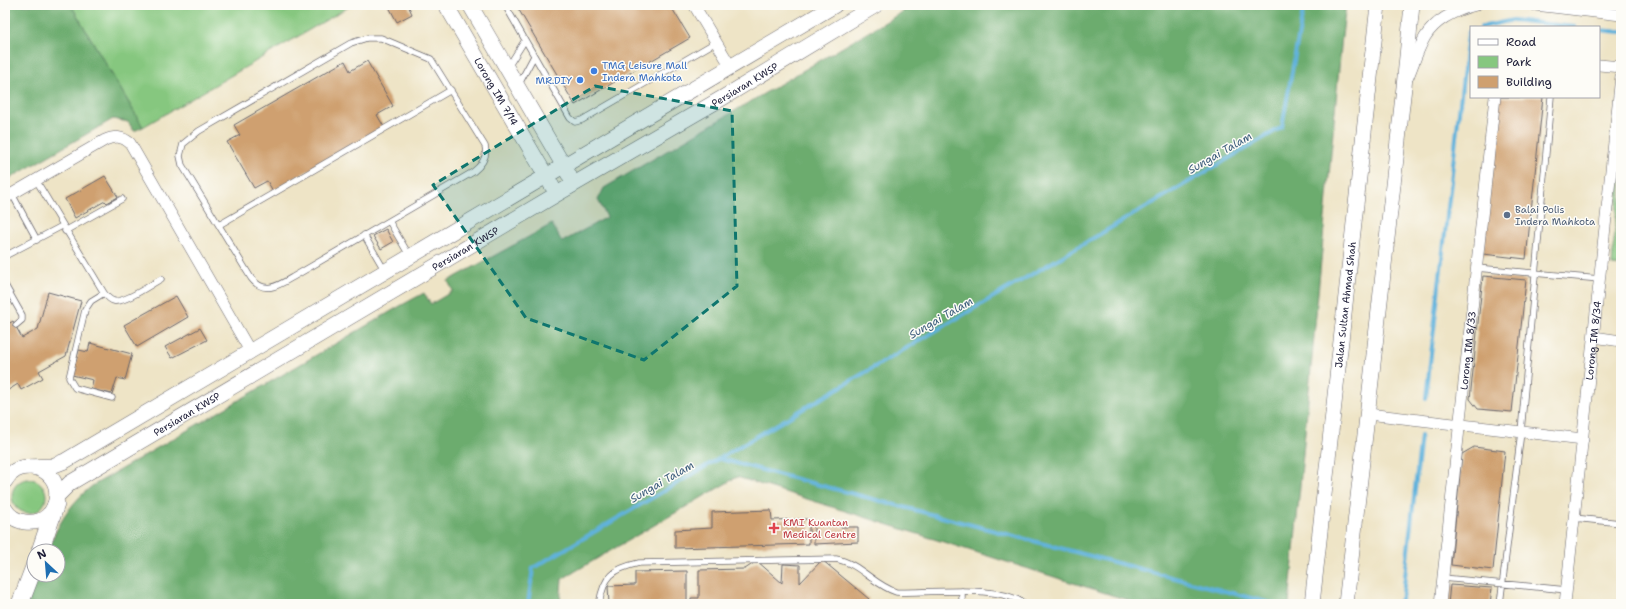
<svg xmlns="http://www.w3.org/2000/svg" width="1626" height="609" viewBox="0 0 1626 609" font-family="'Shantell Sans',sans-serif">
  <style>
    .green { fill: #86c77f; stroke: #54745d }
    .forest { fill: #6cac6e; stroke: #476754 }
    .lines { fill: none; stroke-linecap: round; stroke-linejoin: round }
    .stream { stroke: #61b2dc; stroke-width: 4 }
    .building { fill: #cfa06f }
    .lane-casing { stroke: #69666c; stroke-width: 7 }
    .street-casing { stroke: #69666c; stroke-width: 12 }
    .secondary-casing { stroke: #69666c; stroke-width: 16 }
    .primary-casing { stroke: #69666c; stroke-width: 18 }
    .lane { stroke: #fff; stroke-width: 5.5 }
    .street { stroke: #fff; stroke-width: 11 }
    .secondary { stroke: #fff; stroke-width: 15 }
    .primary { stroke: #fff; stroke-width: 17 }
    .marked { fill: #0f766e; fill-opacity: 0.2; stroke: #0f766e; stroke-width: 3; stroke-dasharray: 8 5; stroke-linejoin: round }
    .shop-dot { fill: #3f7fe0; stroke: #fdfcf7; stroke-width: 1.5 }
    .service-dot { fill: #5c6f8a; stroke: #fdfcf7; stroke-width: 1.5 }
    .health-dot { fill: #e0444e; stroke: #fdfcf7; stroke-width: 1.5 }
    .labels { text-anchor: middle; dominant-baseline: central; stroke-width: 3; stroke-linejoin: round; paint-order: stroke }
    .shop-label { font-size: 10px; fill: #366cbe; stroke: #fdfcf7; text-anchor: start }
    .street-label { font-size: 10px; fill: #22223b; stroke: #fdfcf7 }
    .service-label { font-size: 10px; fill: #4e5e75; stroke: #fdfcf7; text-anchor: start }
    .health-label { font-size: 10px; fill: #be3a42; stroke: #fdfcf7; text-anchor: start }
    .water-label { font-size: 11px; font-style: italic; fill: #3b5c7b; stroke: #fdfcf7 }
  </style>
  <rect width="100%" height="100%" fill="#fdfcf7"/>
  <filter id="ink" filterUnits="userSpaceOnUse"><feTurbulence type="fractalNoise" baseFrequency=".025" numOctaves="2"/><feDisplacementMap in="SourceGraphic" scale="8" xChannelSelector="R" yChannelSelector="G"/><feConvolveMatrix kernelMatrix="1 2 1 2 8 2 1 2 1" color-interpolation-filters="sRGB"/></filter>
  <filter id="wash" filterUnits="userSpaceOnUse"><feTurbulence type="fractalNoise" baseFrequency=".012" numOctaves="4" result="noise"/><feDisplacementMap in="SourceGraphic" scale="16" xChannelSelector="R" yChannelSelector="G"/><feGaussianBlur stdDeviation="0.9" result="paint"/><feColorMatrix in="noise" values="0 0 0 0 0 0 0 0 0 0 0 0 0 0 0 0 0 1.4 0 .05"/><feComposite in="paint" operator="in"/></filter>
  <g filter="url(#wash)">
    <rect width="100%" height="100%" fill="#eee4c6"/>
    <!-- green -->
    <path class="green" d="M71,5H352L143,127Z
      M1621,156V266L1612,265Z
      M12 496a17 17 0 1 1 34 0a17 17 0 1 1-34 0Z"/>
    <!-- forest -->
    <path class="forest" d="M5,5H71L143,127L134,131L128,122L113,119L5,181Z
      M914,5H1346L1342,36L1289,604H1140L737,477L562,579L560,604H27L37,575H58V551H47C58,525 69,504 92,486L400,306L424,293L431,304L453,291L448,281L552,224L562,242L607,217L598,200L604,188Z"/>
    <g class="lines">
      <!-- stream -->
      <path class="stream" d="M1481,27L1513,20L1575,27
        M1599,30L1621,32
        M1426,398L1468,34L1471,29
        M720,459L1274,604
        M528,604L533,568L1282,127L1304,5
        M1396,604L1400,601L1403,594L1421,436"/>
    </g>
    <g id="blocks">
      <!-- building -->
      <path class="building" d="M388,5H408L412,14L397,22Z
        M516,5H670L690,38L575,105Z
        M345,61L350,71L367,61L393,106L377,115L384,127L273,191L267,181L254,188L227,142L240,135L234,125Z
        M1499,97H1543L1526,259L1483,254Z
        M105,176L118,197L107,203L105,201L75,218L65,199Z
        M386,229L393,242L381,249L373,236Z
        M1483,276L1526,280L1512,412L1478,409L1470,399Z
        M48,292L81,301L66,356L39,371L43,378L21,390L18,384L5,392V326L13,321L22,338L38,329Z
        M176,296L188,317L137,347L124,325Z
        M200,328L207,340L172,358L165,347Z
        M90,343L132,354L125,380L117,378L112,394L91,389L93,380L72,375L79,350L88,352Z
        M1474,447L1505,451L1493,570L1451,565L1462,454Z
        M771,510L772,520L809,519V544L675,548V530L712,528V512Z
        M840,523V527H858V542L814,544V525Z
        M822,560L869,599L864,604H691V598H699V570L745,569L757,561L782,583L783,564L800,565V583Z
        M687,571V604H609L608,586L635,585V572Z
        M1450,585L1492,588L1490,604H1448Z"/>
    </g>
  </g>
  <g filter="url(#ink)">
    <use href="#blocks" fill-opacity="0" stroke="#69666c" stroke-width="1"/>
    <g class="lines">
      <!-- lane casing -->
      <g class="lane-casing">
        <path id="lane" d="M505,5L570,118L575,122L582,120L716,42
          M367,38H381L431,59L485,146C488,157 482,165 473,172L293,277C278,286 264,295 251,278L182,165L180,156L183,144L199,131L351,43Z
          M508,67L525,40
          M519,84L534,56
          M36,180L104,293C107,297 110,300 114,301C125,303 150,285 161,279
          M12,194L37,240
          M389,221L409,255
          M219,225L451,90
          M65,231L122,199
          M364,235L385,271
          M5,256L62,226
          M1476,268L1600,279
          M5,285L22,315V320L16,325
          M104,293L91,301L85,310L69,378L75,388L112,398
          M1574,518L1621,523
          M1443,578L1567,590
          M962,591V604
          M599,604C604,576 612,569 639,563L836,559C859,563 874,585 896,592C931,594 996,583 1025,604
          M1500,604L1521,432L1551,97"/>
      </g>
      <!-- street casing -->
      <g class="street-casing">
        <g id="street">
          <path d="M694,5L731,67"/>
          <path d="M1535,5L1621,15"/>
          <path d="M1599,65L1621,67"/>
          <path d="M1408,77C1413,65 1418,49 1425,37C1436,19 1456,10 1476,5"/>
          <path d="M5,198L105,140C115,136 122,136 130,143L250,351"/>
          <path d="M1594,337L1621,341"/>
          <path d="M1368,414L1583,439"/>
          <path id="s1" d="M1440,604L1495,97"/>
          <path id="s2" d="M1565,604L1621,76"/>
        </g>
      </g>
      <!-- secondary casing -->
      <g class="secondary-casing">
        <g id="secondary">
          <path id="s3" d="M446,5L552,186"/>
          <path d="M470,5L569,175"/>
          <path d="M28,467L52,466L65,461C321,308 579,158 835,5"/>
          <path d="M5,481C10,472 20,466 31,467C69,470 63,527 25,522C17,521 9,516 5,509"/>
          <path id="s4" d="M57,496L70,483L557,194L724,97L876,5"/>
          <path id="s5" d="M1312,604L1378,5"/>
          <path d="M1346,604L1404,87L1412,5"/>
        </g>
      </g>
      <!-- primary casing -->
      <g class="primary-casing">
        <path id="primary" d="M40,551L56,504
          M20,604L34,567"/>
      </g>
      <!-- lane -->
      <use href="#lane" class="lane"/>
      <!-- street -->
      <use href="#street" class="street"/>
      <!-- secondary -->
      <use href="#secondary" class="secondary"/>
      <!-- primary -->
      <use href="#primary" class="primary"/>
    </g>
  </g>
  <!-- marked area -->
  <path class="marked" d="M595,86L732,111L737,286L644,360L526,318L433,185Z"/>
  <!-- markers -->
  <g class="shop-dot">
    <circle cx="594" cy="71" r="4"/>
    <circle cx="580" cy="80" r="4"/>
  </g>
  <circle class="service-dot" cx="1507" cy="215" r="4"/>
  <path class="health-dot" d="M772 522h4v4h4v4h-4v4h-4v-4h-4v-4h4z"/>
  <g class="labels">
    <!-- shop labels -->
    <g class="shop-label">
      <text x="602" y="65">TMG Leisure Mall<tspan x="602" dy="12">Indera Mahkota</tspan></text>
      <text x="572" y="80" text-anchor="end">MR.DIY</text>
    </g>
    <!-- street labels -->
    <g class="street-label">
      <text stroke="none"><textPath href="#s4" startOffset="802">Persiaran KWSP</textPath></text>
      <text stroke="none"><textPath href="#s3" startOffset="100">Lorong IM 7/14</textPath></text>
      <text stroke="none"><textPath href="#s4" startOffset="478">Persiaran KWSP</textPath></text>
      <text stroke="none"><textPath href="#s5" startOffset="301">Jalan Sultan Ahmad Shah</textPath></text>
      <text stroke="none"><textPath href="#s2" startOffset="265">Lorong IM 8/34</textPath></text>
      <text stroke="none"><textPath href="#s1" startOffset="255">Lorong IM 8/33</textPath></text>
      <text stroke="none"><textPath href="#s4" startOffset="154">Persiaran KWSP</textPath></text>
    </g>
    <!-- service labels -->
    <g class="service-label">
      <text x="1515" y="209">Balai Polis<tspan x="1515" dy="12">Indera Mahkota</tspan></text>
    </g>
    <!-- health labels -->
    <g class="health-label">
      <text x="783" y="522">KMI Kuantan<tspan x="783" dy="12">Medical Centre</tspan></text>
    </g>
    <!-- water labels -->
    <g class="water-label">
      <text transform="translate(1220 153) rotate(-30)">Sungai Talam</text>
      <text transform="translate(941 318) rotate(-30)">Sungai Talam</text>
      <text transform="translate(662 482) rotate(-30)">Sungai Talam</text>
    </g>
  </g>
  <!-- margin -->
  <rect width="1626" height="609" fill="none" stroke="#fdfcf7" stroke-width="20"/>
  <!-- legend -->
  <rect x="1470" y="26" width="130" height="72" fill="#fdfcf7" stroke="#a5a5ac"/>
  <rect x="1478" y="39" width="20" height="6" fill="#ffffff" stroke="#a5a5ac"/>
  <text x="1506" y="46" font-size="12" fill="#22223b">Road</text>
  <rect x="1478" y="56" width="20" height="12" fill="#86c77f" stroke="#a5a5ac"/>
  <text x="1506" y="66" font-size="12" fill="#22223b">Park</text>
  <rect x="1478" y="76" width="20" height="12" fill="#cfa06f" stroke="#a5a5ac"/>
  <text x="1506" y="86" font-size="12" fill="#22223b">Building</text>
  <!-- north arrow -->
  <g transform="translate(46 563) rotate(334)"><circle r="19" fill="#fdfcf7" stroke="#a5a5ac"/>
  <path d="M0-3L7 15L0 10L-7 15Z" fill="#1f6fb2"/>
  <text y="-6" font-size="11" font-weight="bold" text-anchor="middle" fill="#22223b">N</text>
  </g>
</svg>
